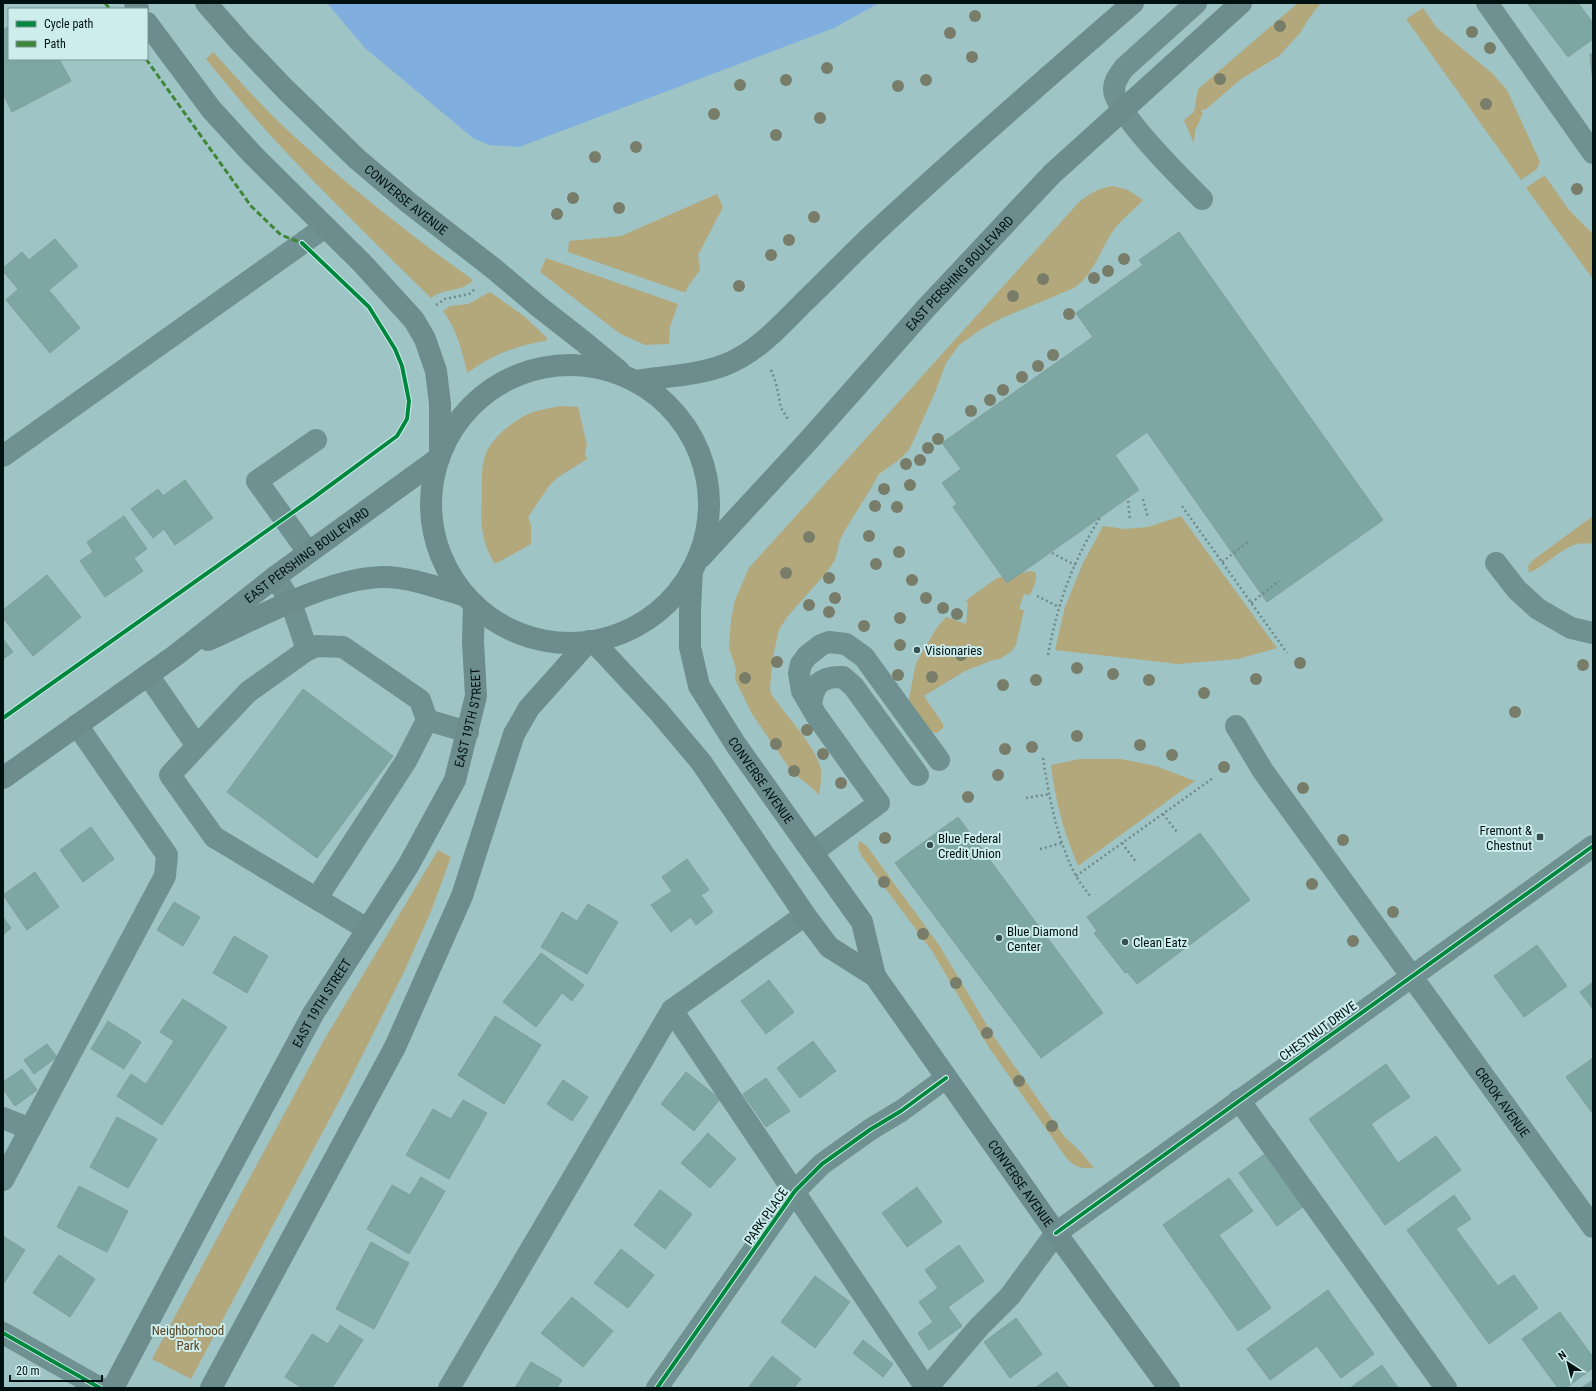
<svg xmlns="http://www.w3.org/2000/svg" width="1596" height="1391" viewBox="0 0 1596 1391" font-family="'Roboto Condensed',sans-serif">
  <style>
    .green { fill: #b3a87c }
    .water { fill: #7faedf }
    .building { fill: #7da7a2; stroke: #829e9c }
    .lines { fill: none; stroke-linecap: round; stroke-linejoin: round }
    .path { stroke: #6f8b8b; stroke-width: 2.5; stroke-dasharray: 2 3; stroke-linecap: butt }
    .minor { stroke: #709191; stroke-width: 22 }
    .major { stroke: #6c8c8d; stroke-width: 22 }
    .quiet { stroke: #3e8737; stroke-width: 3; stroke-dasharray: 6 3; stroke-linecap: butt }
    .cycleway-casing { stroke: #cdeded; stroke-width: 6 }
    .cycleway { stroke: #00873e; stroke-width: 4 }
    .tree { fill: #787d6a }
    .poi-dot { fill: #385051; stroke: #cdeded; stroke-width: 1.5 }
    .labels { text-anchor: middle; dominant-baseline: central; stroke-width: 4; stroke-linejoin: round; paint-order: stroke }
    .street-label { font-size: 13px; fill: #001112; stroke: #cdeded }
    .poi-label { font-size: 13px; fill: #001112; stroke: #cdeded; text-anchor: start }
    .park-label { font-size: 13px; fill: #594320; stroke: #cdeded }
  </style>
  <rect width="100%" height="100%" fill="#9fc4c5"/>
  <!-- green -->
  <path class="green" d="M1298,3H1321L1310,17L1300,33L1279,56L1241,79L1205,110L1204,109L1201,111L1203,113L1195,131L1194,144L1184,120L1194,112L1198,89Z
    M1423,8L1437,28L1493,74L1507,90L1540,162L1537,169L1521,180L1406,19Z
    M213,52C236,77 259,103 284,127C343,182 407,233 473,280C463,293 444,287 431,298C381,249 331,200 283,149C256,120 231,90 206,59Z
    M1545,176L1569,210L1593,234V279L1526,188L1540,178Z
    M1113,186L1128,190L1143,200C1133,211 1119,221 1111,234C1099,253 1093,275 1074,288L1002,318L980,330L959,345L946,363L936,390L912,444L908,451L899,460L879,474L870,490L845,530L840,540L835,560L827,572L787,617L779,630L773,657L770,688L771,694C785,714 817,748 821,770C822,778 820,787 819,795L811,787L792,772L752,714L735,679L736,669L729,648L731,620L735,600L749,568L1080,201C1091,193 1099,188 1113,186Z
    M717,194L723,207L698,255L700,270L687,288L686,292H683L568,252L569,241L621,236Z
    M546,258L678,304L670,327L669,344L645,345L619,333L540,272Z
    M490,292L525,317L547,338L546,341C516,345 491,356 467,373C462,350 457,330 443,311L450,306L468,304Z
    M561,406L578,407L587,445L585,454L587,459L557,478L549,486L528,517L531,525V544L495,564C481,542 480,521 482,496C482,484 481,466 485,456C490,439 512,422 528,414C538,410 551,408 561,406Z
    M1181,516L1277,648L1238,659L1178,664L1055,650L1065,607L1083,563L1103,526L1125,529L1148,527Z
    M1593,516V543C1588,544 1582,543 1577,544C1560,549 1546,565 1529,573L1528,566L1533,560Z
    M1030,571L1035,572C1038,579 1033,588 1030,595L1024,594L1019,609L1024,610L1016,645L1012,651L1000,659L993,660L965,671L924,696L943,724V728L937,733L929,731L908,703L916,663L936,629L946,617L966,624L968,602L965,601L997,578Z
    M1080,759H1121L1156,766L1195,781L1078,866C1064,833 1055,800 1051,765Z
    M859,841L866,845L939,945L994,1037L1064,1136L1081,1152L1094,1168C1080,1169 1074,1167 1065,1156L988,1046L932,951L863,858L858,848Z
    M438,850L451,857L430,914L404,972L343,1094L191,1379L152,1359L324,1040Z"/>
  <!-- water -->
  <path class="water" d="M327,3H879L834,28L519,147L489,145L473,138L365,48Z"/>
  <!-- building -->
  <path class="building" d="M1527,3H1578L1593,23V39L1568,57Z
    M9,26V59H59L71,81L12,112L3,94V30Z
    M1590,54H1593V83Z
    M1179,232L1383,520L1267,602L1147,432L1115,455L1139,490L1007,583L953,507L957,504L942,483L961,469L942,443L1093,337L1076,313L1143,265L1139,260Z
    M55,239L78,266L49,290L80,328L50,353L6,300L18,289L3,271V268L22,252L29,260Z
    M185,480L213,518L175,545L164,529L153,538L131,509L158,489L163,496Z
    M124,516L147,549L134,558L143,571L105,597L80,561L93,552L87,542Z
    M47,575L81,617L33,656L3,618V610Z
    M3,639L13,652L3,659Z
    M303,689L393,756L317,858L227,792Z
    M958,817L1103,1013L1041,1058L895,863Z
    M91,827L114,859L83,882L60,850Z
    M1200,833L1250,900L1137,984L1127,972L1125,973L1094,933L1097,931L1087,917Z
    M687,859L709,890L701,895L713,912L696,925L691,917L671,932L651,905L672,891L662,877Z
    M35,872L59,907L27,930L3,895Z
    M174,902L200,917L183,946L157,930Z
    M588,904L618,922L587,974L541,947L562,912L577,921Z
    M3,917L11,928L3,935Z
    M234,936L268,956L247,993L213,973Z
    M1537,945L1567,986L1524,1017L1494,976Z
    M541,953L584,985L572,1001L562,993L536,1027L503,1002Z
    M769,980L794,1012L766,1034L741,1001Z
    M1593,982V1009L1580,992Z
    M183,999L227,1027L162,1125L117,1096L131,1074L146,1084L174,1041L160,1032Z
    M495,1016L541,1045L504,1104L458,1075Z
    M108,1021L141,1042L124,1069L91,1049Z
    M813,1041L836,1071L800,1098L777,1068Z
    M47,1044L57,1057L34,1074L24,1060Z
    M1593,1058V1114L1566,1077Z
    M1386,1064L1410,1097L1371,1124L1398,1163L1436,1136L1461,1170L1385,1225L1309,1119Z
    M22,1069L37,1090L15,1106L3,1089V1082Z
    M686,1072L720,1099L694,1131L661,1104Z
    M766,1078L790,1111L766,1127L743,1094Z
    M563,1080L588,1097L572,1121L547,1104Z
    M463,1100L487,1113L449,1179L406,1155L433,1109L451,1119Z
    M117,1117L157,1139L128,1188L90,1167Z
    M708,1133L736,1159L710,1188L681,1163Z
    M1266,1153L1304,1206L1277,1226L1239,1173Z
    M421,1177L445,1191L409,1254L367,1229L392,1185L410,1195Z
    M1229,1178L1253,1211L1219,1235L1271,1308L1238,1331L1163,1225Z
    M79,1186L128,1211L107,1252L57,1227Z
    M917,1187L942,1222L907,1247L882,1213Z
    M660,1190L692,1214L665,1249L634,1225Z
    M1454,1195L1471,1219L1456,1229L1498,1286L1514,1275L1538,1308L1489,1344L1407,1230Z
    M3,1236L25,1250L4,1283H3Z
    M371,1242L409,1263L374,1329L336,1309Z
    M959,1245L984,1281L948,1307L962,1326L929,1350L918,1333L933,1322L919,1302L938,1288L925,1270Z
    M621,1249L654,1275L628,1308L594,1283Z
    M59,1255L95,1279L70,1317L33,1293Z
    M815,1276L850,1302L815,1348L781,1322Z
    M1328,1290L1374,1354L1341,1378L1317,1346L1270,1380L1247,1349Z
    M572,1297L613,1331L583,1367L541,1333Z
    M1560,1312L1593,1357V1368L1566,1388H1558L1522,1339Z
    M1016,1318L1042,1354L1010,1378L984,1342Z
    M340,1325L363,1340L332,1388H302L285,1377L312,1334L328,1344Z
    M863,1340L893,1364L883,1377L853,1353Z
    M772,1356L801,1379L794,1388H748Z
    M531,1362L562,1380L557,1388H515Z
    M1382,1365L1398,1388H1350Z
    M1057,1372L1069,1388H1035Z
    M1593,1380V1388H1581Z"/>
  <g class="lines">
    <!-- path -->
    <path class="path" d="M436,305L445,299L469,294L475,289
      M771,370L776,383L781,408L789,421
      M1143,499L1148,518
      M1128,501L1130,520
      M1182,506L1287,653
      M1052,553L1075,565
      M1222,562L1249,541
      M1037,596L1059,607
      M1251,603L1279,581
      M1048,655C1057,605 1073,560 1100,518
      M1043,758C1049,797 1057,840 1076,876C1080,883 1085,889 1090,896
      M1026,798L1050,794
      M1163,814L1177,832
      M1122,843L1136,862
      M1040,849L1062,843
      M1076,876L1213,778"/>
    <!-- minor -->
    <g class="minor">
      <path d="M1196,3L1124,68C1119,75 1114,81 1114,90C1114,112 1184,181 1202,199"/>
      <path d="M1487,3L1593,153"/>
      <path d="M3,456L325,227"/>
      <path d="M308,552L257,481L316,440"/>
      <path d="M1496,563L1517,590L1538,609L1571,628L1593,633"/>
      <path d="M275,577L291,602L307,650"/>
      <path d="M148,675L197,746L170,775L214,837L367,929"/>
      <path d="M811,706C813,684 821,676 843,677L854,687L918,775"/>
      <path id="s1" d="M1236,726L1263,771L1593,1227"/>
      <path d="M197,746L248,692L307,650L317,646L343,647L420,700L427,720"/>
      <path d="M813,852L879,803L816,715L802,691L799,673L801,664L807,656L821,645L829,642L846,644L864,657L939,760"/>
      <path d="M317,898L406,761L427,720L468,732"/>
      <path d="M672,1010L926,1388"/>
      <path d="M1239,1100L1446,1388"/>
      <path d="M3,1118L30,1129"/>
      <path d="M3,1180L165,876L167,855L77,725"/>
      <path d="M3,1333L100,1388"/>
      <path d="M449,1388L672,1010L805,915"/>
      <path d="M657,1388L795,1191L822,1164L871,1129L901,1111L946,1078"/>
      <path d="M927,1388L979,1327L1010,1296L1056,1233L1593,846"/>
    </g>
    <!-- major -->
    <g class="major">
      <path d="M135,3L138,9"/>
      <path id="s2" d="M206,3L241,43L286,90L357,159L409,203L493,268L538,306L584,342L619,371"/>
      <path d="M147,23L211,109L253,155L362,263L414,320L425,339L436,371L440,404V450"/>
      <circle cx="570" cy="504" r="139"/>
      <path d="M635,381C665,376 698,376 727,364C757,352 781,325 804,302C826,281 847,259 870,237C956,157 1044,80 1133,3"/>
      <path id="s3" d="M701,557L809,440L927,307L1052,174L1241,3"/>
      <path id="s4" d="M692,570L690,610V647L699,686L736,745L862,922L875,976L1056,1233L1169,1388"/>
      <path d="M208,640C258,618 328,578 383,577C411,577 439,588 466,596"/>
      <path d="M593,641L659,712L701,762L805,915L829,947L875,976"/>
      <path id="s5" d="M3,778L176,655L275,577L439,458"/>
      <path id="s6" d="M113,1388L208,1209L313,1014L408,866L455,780L476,696L473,642L474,604"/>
      <path d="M211,1388L395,1047L462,896L514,734L529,708L589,641"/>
    </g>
    <!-- quiet -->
    <path class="quiet" d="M105,3L110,9
      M146,59L251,206L281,235L302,243"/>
    <!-- cycleway casing -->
    <g class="cycleway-casing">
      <path id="cycleway" d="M3,718L313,498L397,436L407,419L409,401L402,366L395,349L369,307L302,243
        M1056,1233L1593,846
        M3,1333L100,1388
        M657,1388L795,1191L822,1164L871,1129L901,1111L946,1078"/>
    </g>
    <!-- cycleway -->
    <use href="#cycleway" class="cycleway"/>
  </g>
  <!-- trees -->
  <g class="tree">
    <circle cx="975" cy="16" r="6"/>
    <circle cx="1280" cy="26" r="6"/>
    <circle cx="1472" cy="32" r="6"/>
    <circle cx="950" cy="33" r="6"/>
    <circle cx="1490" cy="48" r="6"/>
    <circle cx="972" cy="57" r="6"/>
    <circle cx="827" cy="68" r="6"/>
    <circle cx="1220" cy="79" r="6"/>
    <circle cx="786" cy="80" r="6"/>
    <circle cx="926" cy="80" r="6"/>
    <circle cx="740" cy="85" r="6"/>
    <circle cx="898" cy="86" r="6"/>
    <circle cx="1486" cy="104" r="6"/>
    <circle cx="714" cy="114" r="6"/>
    <circle cx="820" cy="118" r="6"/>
    <circle cx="776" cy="135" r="6"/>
    <circle cx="636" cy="147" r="6"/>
    <circle cx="595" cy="157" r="6"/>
    <circle cx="1577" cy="189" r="6"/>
    <circle cx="573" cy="198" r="6"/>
    <circle cx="619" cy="208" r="6"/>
    <circle cx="557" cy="214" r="6"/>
    <circle cx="814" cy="217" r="6"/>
    <circle cx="789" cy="240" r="6"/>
    <circle cx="771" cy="255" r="6"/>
    <circle cx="1124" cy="259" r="6"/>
    <circle cx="1108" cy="271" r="6"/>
    <circle cx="1094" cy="278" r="6"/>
    <circle cx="1043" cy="279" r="6"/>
    <circle cx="739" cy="286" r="6"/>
    <circle cx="1013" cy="296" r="6"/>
    <circle cx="1069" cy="314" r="6"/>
    <circle cx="1053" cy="355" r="6"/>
    <circle cx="1038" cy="366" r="6"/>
    <circle cx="1022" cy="377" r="6"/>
    <circle cx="1003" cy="390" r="6"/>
    <circle cx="990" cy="400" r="6"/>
    <circle cx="971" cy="411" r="6"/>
    <circle cx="938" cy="439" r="6"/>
    <circle cx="928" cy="448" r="6"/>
    <circle cx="920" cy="460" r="6"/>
    <circle cx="906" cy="464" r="6"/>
    <circle cx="910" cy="485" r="6"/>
    <circle cx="884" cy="489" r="6"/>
    <circle cx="875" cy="506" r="6"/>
    <circle cx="897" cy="507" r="6"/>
    <circle cx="869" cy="536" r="6"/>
    <circle cx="809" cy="537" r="6"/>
    <circle cx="899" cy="552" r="6"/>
    <circle cx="876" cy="564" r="6"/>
    <circle cx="786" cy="573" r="6"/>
    <circle cx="829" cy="578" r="6"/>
    <circle cx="912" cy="580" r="6"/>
    <circle cx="835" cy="598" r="6"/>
    <circle cx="926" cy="598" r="6"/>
    <circle cx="809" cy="605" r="6"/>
    <circle cx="943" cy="608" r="6"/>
    <circle cx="829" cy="612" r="6"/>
    <circle cx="957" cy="614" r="6"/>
    <circle cx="900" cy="618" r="6"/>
    <circle cx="864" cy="626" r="6"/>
    <circle cx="900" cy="645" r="6"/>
    <circle cx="961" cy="655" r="6"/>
    <circle cx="777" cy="662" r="6"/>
    <circle cx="1300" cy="663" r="6"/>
    <circle cx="1583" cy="665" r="6"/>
    <circle cx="1077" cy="668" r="6"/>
    <circle cx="1113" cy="674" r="6"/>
    <circle cx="898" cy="675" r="6"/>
    <circle cx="932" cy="677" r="6"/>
    <circle cx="745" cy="678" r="6"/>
    <circle cx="1256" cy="679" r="6"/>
    <circle cx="1036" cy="680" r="6"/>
    <circle cx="1149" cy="680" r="6"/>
    <circle cx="1003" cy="685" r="6"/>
    <circle cx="1204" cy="693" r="6"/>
    <circle cx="1515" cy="712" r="6"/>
    <circle cx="807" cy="730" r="6"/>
    <circle cx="1077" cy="736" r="6"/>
    <circle cx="776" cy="744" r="6"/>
    <circle cx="1140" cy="745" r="6"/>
    <circle cx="1032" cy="747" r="6"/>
    <circle cx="1005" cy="749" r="6"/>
    <circle cx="823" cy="754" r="6"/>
    <circle cx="1172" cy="755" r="6"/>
    <circle cx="1224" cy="767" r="6"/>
    <circle cx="794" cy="771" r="6"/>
    <circle cx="998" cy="775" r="6"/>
    <circle cx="841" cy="783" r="6"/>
    <circle cx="1303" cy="788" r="6"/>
    <circle cx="968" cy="797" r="6"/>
    <circle cx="885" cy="838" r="6"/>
    <circle cx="1343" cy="840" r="6"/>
    <circle cx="884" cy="882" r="6"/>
    <circle cx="1312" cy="884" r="6"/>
    <circle cx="1393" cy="912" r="6"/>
    <circle cx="923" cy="934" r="6"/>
    <circle cx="1353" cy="941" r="6"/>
    <circle cx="956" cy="983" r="6"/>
    <circle cx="987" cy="1033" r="6"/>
    <circle cx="1019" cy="1081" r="6"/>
    <circle cx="1052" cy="1126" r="6"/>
  </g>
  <!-- markers -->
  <g class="poi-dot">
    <circle cx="917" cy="650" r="4"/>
    <rect x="1536" y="833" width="8" height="8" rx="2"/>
    <circle cx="930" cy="845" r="4"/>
    <circle cx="999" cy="938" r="4"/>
    <circle cx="1125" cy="942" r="4"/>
  </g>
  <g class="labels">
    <!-- street labels -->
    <g class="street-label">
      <text stroke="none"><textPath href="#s2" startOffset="281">CONVERSE AVENUE</textPath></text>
      <text stroke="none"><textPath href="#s3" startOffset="384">EAST PERSHING BOULEVARD</textPath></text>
      <text stroke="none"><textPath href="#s5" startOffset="377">EAST PERSHING BOULEVARD</textPath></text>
      <text stroke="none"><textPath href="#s6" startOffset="762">EAST 19TH STREET</textPath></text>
      <text stroke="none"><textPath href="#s4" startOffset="230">CONVERSE AVENUE</textPath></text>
      <text stroke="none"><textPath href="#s6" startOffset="438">EAST 19TH STREET</textPath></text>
      <text transform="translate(1318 1031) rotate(-36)">CHESTNUT DRIVE</text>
      <text stroke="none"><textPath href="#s1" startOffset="461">CROOK AVENUE</textPath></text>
      <text stroke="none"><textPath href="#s4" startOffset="713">CONVERSE AVENUE</textPath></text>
      <text transform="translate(766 1216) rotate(-55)">PARK PLACE</text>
    </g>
    <!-- poi labels -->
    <g class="poi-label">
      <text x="925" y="650">Visionaries</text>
      <text x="1532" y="830" text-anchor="end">Fremont &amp;<tspan x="1532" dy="15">Chestnut</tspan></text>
      <text x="938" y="838">Blue Federal<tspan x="938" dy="15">Credit Union</tspan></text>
      <text x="1007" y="931">Blue Diamond<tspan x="1007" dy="15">Center</tspan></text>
      <text x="1133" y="942">Clean Eatz</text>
    </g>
    <!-- park labels -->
    <g class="park-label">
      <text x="188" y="1330">Neighborhood<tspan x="188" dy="15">Park</tspan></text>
    </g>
  </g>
  <!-- border -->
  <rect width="1596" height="1391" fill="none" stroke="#001112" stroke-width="8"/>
  <!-- legend -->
  <rect x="8" y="8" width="140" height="52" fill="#cdeded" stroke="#7b9595"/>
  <rect x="16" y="21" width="20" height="6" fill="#00873e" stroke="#7b9595"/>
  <text x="44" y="28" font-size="12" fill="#001112">Cycle path</text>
  <rect x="16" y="41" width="20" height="6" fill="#3e8737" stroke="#7b9595"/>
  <text x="44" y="48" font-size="12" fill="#001112">Path</text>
  <!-- north arrow -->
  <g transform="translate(1568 1363) rotate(324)" stroke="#cdeded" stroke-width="3" paint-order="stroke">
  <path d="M0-3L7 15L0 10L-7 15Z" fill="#001112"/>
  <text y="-6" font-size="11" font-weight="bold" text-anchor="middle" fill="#001112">N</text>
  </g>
  <!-- scale -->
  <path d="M10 1375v6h92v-6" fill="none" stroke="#001112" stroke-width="2"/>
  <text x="16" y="1375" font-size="12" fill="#001112" stroke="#cdeded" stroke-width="3" paint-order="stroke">20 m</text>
</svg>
